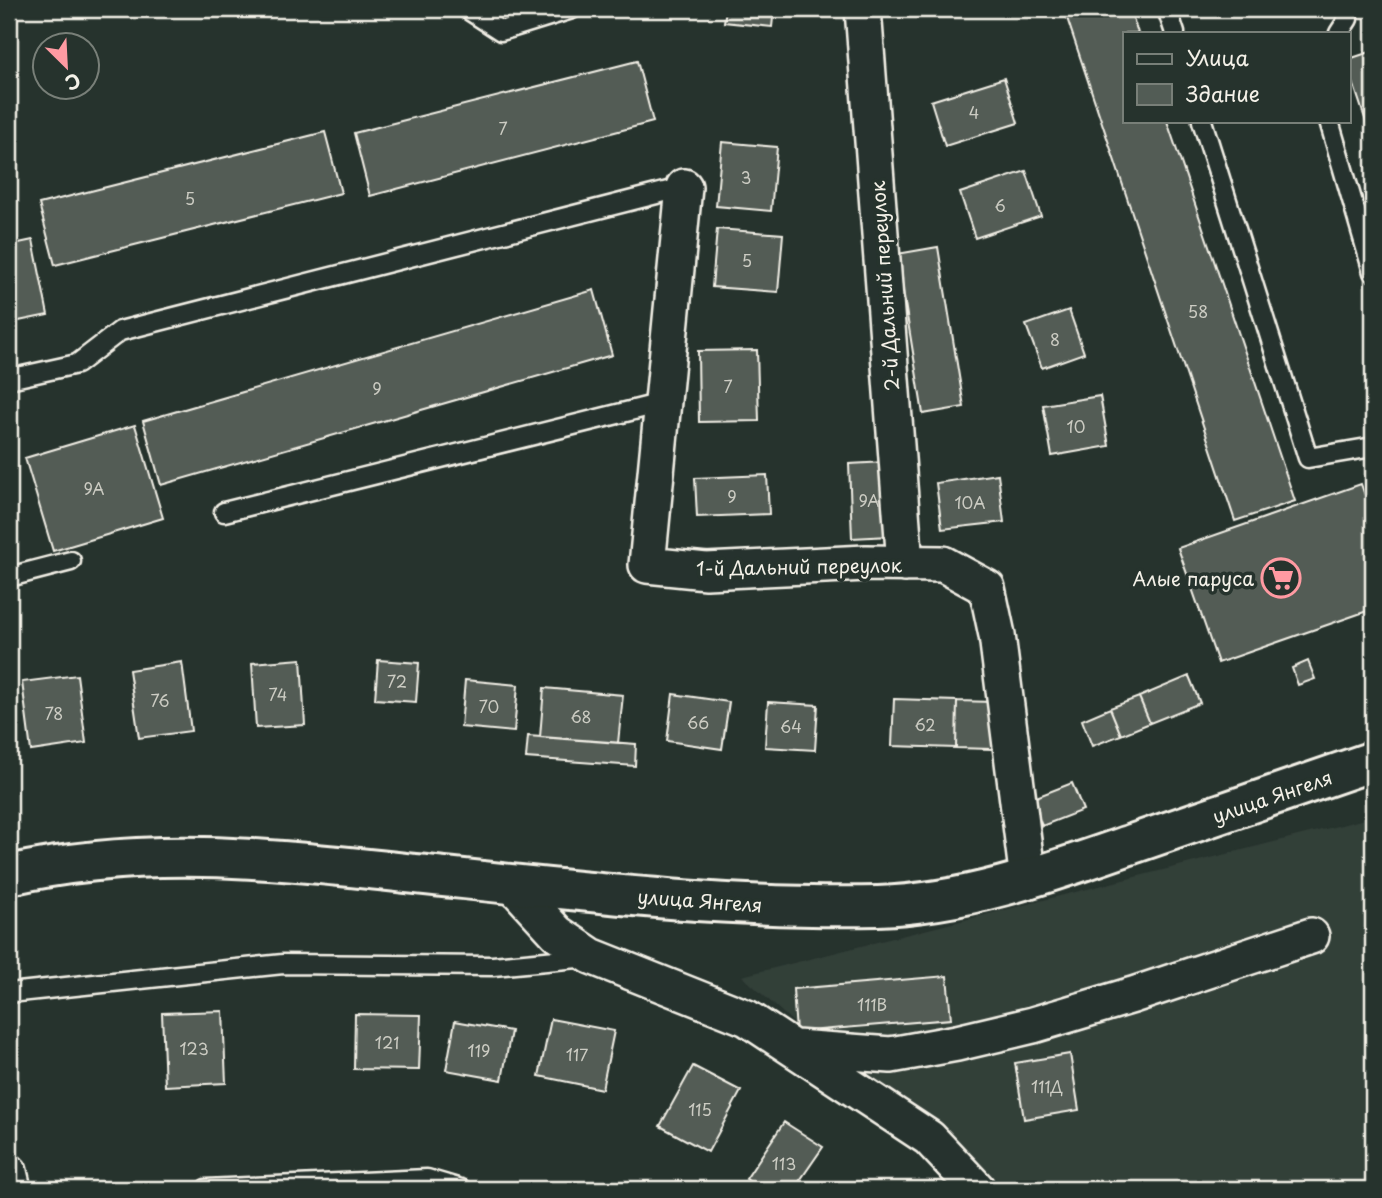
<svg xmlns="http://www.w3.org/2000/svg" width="1382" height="1198" viewBox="0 0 1382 1198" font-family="'Playpen Sans',sans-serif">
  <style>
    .built { fill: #333f39 }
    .building { fill: #525c55; stroke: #f4f1e8; stroke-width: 2 }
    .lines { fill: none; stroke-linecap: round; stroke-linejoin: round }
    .service-casing { stroke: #f4f1e8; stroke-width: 23 }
    .minor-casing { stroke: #f4f1e8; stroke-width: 40 }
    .secondary-casing { stroke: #f4f1e8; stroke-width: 44 }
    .service { stroke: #26332d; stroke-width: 18 }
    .minor { stroke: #26332d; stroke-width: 35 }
    .secondary { stroke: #26332d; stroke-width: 38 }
    .labels { text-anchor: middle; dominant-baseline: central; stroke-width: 7; stroke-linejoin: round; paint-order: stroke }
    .number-label { font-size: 16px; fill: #ccccc3 }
    .street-label { font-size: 19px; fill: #f4f1e8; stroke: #26332d }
    .poi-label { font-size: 19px; fill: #f4f1e8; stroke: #26332d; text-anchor: end }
  </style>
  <rect width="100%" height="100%" fill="#26332d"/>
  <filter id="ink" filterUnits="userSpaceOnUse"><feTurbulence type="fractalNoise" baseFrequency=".0143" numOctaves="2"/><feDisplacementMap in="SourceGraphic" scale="14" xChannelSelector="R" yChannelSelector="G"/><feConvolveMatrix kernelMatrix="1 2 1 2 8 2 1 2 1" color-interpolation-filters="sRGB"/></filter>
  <g filter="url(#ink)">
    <!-- built -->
    <path class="built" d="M1373,817V1189H978L742,976Z"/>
    <!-- building -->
    <path class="building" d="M726,9H774L772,27L724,22Z
      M1064,9H1130L1138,33H1125V121H1167L1295,501L1235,521Z
      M1373,51V143L1349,70V59Z
      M637,61L653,122L370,196L354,133Z
      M1004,78L1018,123L945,146L931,101Z
      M325,132L341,193L55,265L39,204Z
      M722,142L777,147L771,211L716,206Z
      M1026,171L1041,216L975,238L960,193Z
      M717,229L783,234L778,292L712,287Z
      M33,240L48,315L9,323V245Z
      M938,247L964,407L923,414L897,254Z
      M594,290L612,355L161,485L143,421Z
      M1069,310L1084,353L1042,368L1026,325Z
      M757,350L759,421L699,422L698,351Z
      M1100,396L1109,446L1052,456L1043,405Z
      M135,425L163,518L53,551L25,458Z
      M886,462L890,536L852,538L849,464Z
      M998,474L1004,522L942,529L936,483Z
      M767,475L769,514L697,517L695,478Z
      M1361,484L1373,518V609L1218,663L1178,548Z
      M301,659L305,725L256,728L252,663Z
      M378,660L419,663L416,702L375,699Z
      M1308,661L1315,679L1298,685L1292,668Z
      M182,662L191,731L139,738L129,670Z
      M77,675L86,743L31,751L22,682Z
      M1189,676L1200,703L1150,723L1139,697Z
      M465,680L518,685L514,732L461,727Z
      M544,688L623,695L618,743L540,737Z
      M673,694L729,702L722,749L667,741Z
      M1139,697L1150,723L1121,735L1110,708Z
      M894,699L957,701L956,748L892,746Z
      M957,701L993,702L992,749L956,748Z
      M768,702L818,705L815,750L765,747Z
      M1110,708L1121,735L1092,746L1082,720Z
      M528,736L636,744L635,766L526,758Z
      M1072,783L1083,810L1042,826L1031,799Z
      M947,976L951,1019L796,1032L793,989Z
      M223,1011L226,1083L165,1086L162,1013Z
      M355,1014L421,1015L419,1070L354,1069Z
      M551,1019L614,1031L602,1089L539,1076Z
      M455,1021L511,1031L502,1080L446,1070Z
      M1070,1054L1079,1110L1024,1119L1015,1063Z
      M693,1066L741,1091L708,1152L660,1126Z
      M784,1122L823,1147L794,1189H762L746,1179Z"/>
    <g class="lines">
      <!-- service casing -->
      <g class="service-casing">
        <path id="service" d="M467,9L501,31L572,9
          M1167,9L1175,33
          M1339,33L1348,19L1345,9
          M1202,121L1308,458L1373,447
          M1329,121L1373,272
          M9,379L77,364L120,331L684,187
          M224,512L666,402
          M9,577L71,561
          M9,993L283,964L493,966L588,957
          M206,1189L427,1179L461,1189"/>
      </g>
      <!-- minor casing -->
      <g class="minor-casing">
        <path id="minor" d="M863,9L905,564
          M684,187L647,565L706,571L866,563L943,564L987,588L997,635L1028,880
          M512,884L557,933L591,956L747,1018L929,1138L977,1189
          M796,1048L891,1055L957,1043L1033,1025L1133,995L1311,936
          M9,1172L13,1189"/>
      </g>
      <!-- secondary casing -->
      <g class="secondary-casing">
        <path id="secondary" d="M9,875C152,843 282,860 426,875C576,891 727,909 878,906C968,903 1052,872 1135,843C1215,816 1294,788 1373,761"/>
      </g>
      <!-- service -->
      <use href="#service" class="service"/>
      <!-- minor -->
      <use href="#minor" class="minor"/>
      <!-- secondary -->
      <use href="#secondary" class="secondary"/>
    </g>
  </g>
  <!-- icons -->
  <defs>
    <g id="supermarket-ring" transform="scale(2.0125)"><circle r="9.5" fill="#26332d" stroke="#ff9aa2" stroke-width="1.5"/><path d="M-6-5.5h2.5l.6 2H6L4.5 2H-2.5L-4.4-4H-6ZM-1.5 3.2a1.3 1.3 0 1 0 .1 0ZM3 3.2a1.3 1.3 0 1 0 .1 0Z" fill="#ff9aa2"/></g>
  </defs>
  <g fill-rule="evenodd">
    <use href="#supermarket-ring" x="1281" y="578"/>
  </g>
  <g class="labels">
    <!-- number labels -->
    <g class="number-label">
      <text x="974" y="112">4</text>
      <text x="503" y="128">7</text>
      <text x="746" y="177">3</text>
      <text x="190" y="198">5</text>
      <text x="1000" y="205">6</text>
      <text x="747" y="260">5</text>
      <text x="1198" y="311">58</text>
      <text x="1055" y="339">8</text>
      <text x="728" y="386">7</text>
      <text x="377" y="388">9</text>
      <text x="1076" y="426">10</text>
      <text x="94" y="488">9А</text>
      <text x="732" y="496">9</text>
      <text x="869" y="500">9А</text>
      <text x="970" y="502">10А</text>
      <text x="397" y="681">72</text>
      <text x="278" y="694">74</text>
      <text x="160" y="700">76</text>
      <text x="489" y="706">70</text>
      <text x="54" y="713">78</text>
      <text x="581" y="716">68</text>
      <text x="698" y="722">66</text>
      <text x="925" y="724">62</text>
      <text x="791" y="726">64</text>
      <text x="872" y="1004">111В</text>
      <text x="387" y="1042">121</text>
      <text x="194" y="1048">123</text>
      <text x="479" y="1050">119</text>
      <text x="577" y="1054">117</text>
      <text x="1047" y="1086">111Д</text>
      <text x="700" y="1109">115</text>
      <text x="784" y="1163">113</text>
    </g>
    <!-- street labels -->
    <g class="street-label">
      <text transform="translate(884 286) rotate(-94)">2-й Дальний переулок</text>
      <text transform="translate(799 566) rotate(-1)">1-й Дальний переулок</text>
      <text transform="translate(1272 796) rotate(-19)">улица Янгеля</text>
      <text transform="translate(700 900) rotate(4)">улица Янгеля</text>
    </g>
    <!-- poi labels -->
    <g class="poi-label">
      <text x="1254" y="578">Алые паруса</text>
    </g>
  </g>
  <!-- margin -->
  <rect width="1382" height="1198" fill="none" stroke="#26332d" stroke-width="35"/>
  <rect x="18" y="18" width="1347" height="1163" fill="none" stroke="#f4f1e8" stroke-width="2.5" filter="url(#ink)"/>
  <!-- legend -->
  <rect x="1123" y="32" width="228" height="91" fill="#26332d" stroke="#787f78" stroke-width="2"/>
  <rect x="1137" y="54" width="35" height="10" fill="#26332d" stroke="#787f78" stroke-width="2"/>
  <text x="1186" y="66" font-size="21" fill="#f4f1e8">Улица</text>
  <rect x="1137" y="84" width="35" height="21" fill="#525c55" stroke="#787f78" stroke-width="2"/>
  <text x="1186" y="102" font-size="21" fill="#f4f1e8">Здание</text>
  <!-- north arrow -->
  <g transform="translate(66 66) rotate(156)"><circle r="33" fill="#26332d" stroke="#787f78" stroke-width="2"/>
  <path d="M0-5L12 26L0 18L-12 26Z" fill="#ff9aa2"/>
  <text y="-10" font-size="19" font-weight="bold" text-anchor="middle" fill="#f4f1e8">С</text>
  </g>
</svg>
